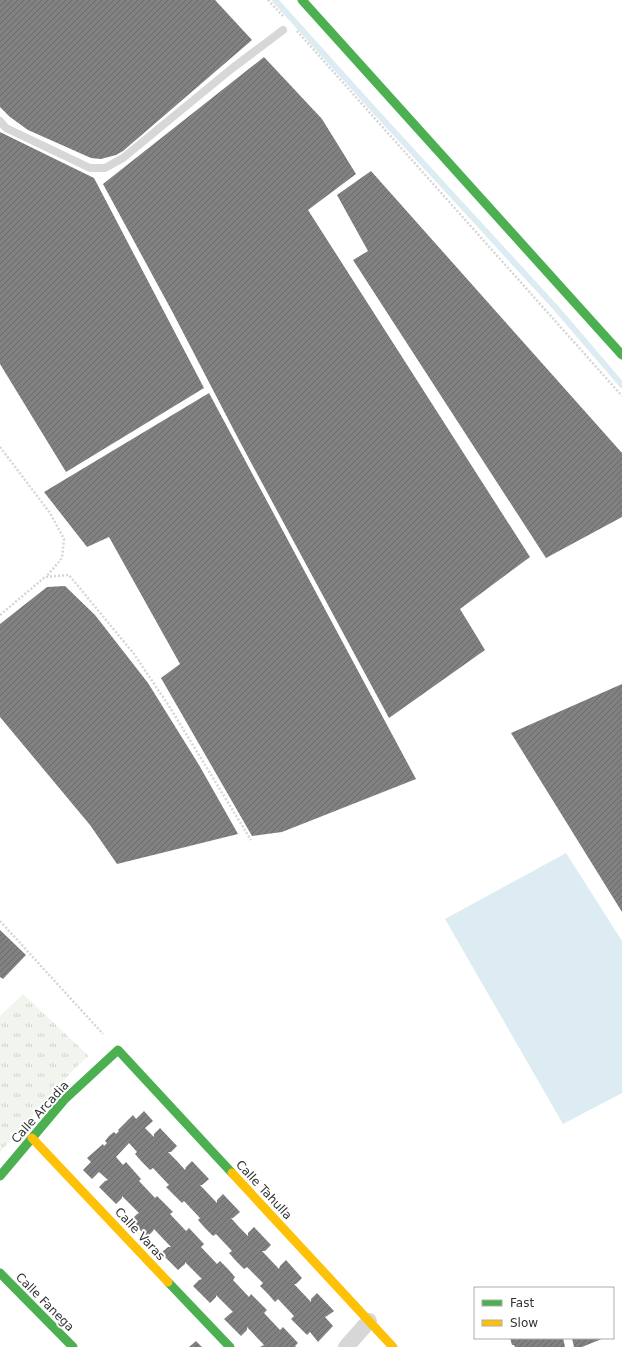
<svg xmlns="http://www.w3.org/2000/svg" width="622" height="1347" viewBox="0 0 622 1347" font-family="'DejaVu Sans',sans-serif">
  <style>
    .park { fill: url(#park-tufts) }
    .water { fill: #ddebf3 }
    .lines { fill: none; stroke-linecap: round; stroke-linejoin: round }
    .stream { stroke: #ddebf3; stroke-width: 6 }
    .building { fill: url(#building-hatch) }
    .path { stroke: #d6d6d6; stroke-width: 2.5; stroke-dasharray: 2 2; stroke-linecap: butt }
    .lane { stroke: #d7d7d7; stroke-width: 8 }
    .street { stroke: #d7d7d7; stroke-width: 16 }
    .fast { stroke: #4caf50; stroke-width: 9 }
    .slow { stroke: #ffc107; stroke-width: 9 }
    .labels { text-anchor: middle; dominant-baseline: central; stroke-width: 4; stroke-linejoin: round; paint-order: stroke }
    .street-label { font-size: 12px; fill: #333; stroke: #fff }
  </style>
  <defs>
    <pattern id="park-tufts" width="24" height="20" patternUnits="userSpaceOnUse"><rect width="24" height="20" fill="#f1f5ed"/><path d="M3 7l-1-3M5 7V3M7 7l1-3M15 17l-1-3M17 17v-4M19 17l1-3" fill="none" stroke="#cfd2cc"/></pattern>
    <pattern id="building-hatch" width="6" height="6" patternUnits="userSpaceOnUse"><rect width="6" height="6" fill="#818181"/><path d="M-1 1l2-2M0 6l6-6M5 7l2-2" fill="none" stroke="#6a6a6a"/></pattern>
  </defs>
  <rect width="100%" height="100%" fill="#fff"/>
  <!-- park -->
  <path class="park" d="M23,994L89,1056L74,1069L0,1152V1016Z"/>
  <!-- water -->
  <path class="water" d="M566,853L622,941V1093L563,1124L445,919Z"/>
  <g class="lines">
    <!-- stream -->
    <path class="stream" d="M275,0L376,112L556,308L622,385"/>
  </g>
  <!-- building -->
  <path class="building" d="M0,0H215L252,40L123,151L116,155L101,159L91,158L28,130L10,117L0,107Z
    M264,57L322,119L356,174L308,210L530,557L460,609L485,650L389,718L240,442L173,313L103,184Z
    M0,132L94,178L204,388L66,472L0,364Z
    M371,171L622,453V517L546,558L353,260L368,251L337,195Z
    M209,393L416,779L282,832L252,836L161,678L180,664L109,537L87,547L44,492Z
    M65,586L95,615L148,683L199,765L238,834L117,864L90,825L0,717V624L47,587Z
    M622,684V912L511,733Z
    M0,930L26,955L3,979L0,977Z
    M144,1111L153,1121L145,1128L154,1137V1134L160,1128L177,1146L171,1152H168L177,1161L185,1170L186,1167L192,1161L209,1179L202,1185H200L217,1203V1200L223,1194L240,1212L233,1218H231L239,1227L248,1236V1233L254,1227L271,1245L265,1251H262L279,1269L280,1266L286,1260L302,1278L296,1284H294L311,1302V1299L317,1293L334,1311L327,1316L325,1317L333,1326L318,1342L310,1332L307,1335L291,1319L294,1316L278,1299L275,1302L268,1294L260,1286L263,1283L247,1267L244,1269L236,1261L229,1253L232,1251L216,1234L213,1236L205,1228L198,1220L200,1218L184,1201L182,1203L166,1187L169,1185L153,1168L150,1170L142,1162L135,1154L137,1152L129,1143L116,1157L123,1165L126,1162L141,1179L139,1181L155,1198L157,1196L173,1212L170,1214L186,1231L189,1228L204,1244L201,1247L217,1264L220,1261L228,1269L235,1277L233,1280L249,1297L251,1294L267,1310L264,1313L280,1330L283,1327L298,1343L295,1346L296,1347H260L264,1345L247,1327V1330L241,1336L224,1319L231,1313L233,1312L216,1295V1297L210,1303L193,1286L199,1280L202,1279L185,1262V1264L178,1270L161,1253L168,1247H171L154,1229L153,1231L147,1237L139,1229L131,1220L137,1214L139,1213L122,1196V1198L116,1204L99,1187L105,1181L108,1180L99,1172L92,1179L83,1170L91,1162L87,1158L103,1144L104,1146L107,1143L105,1141L109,1136L114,1132L116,1134L119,1131L118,1130L133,1115L136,1119Z
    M510,1338H563L565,1347H515L514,1345H512Z
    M572,1338H604L582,1347H574Z
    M196,1341L202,1347H189Z"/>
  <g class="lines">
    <!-- path -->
    <path class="path" d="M268,0L283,16
      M297,31L622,396
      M0,447L50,513L64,539L62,558L46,577
      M0,615L45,577L69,575L134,654L169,706L251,840
      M0,921L103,1034"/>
    <!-- lane -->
    <path class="lane" d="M0,121L6,128L90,168H105L123,158L230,70L283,30"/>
    <!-- street -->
    <path class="street" d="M346,1347L369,1321"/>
    <!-- fast -->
    <path class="fast" d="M302,0L622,355
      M0,1176L64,1100L118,1050L232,1173
      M0,1273L73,1347
      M168,1282L230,1347"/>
    <!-- slow -->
    <path class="slow" d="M32,1138L168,1282
      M232,1173L393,1347"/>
  </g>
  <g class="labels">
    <!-- street labels -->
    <g class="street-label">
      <text transform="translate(40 1112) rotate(-48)">Calle Arcadia</text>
      <text transform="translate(264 1190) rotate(47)">Calle Tahulla</text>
      <text transform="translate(140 1234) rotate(47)">Calle Varas</text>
      <text transform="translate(45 1302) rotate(45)">Calle Fanega</text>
    </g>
  </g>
  <!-- legend -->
  <rect x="474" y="1287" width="140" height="52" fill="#ffffff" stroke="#adadad"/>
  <rect x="482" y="1300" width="20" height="6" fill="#4caf50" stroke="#adadad"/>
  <text x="510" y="1307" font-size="12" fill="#333333">Fast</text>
  <rect x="482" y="1320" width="20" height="6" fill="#ffc107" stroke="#adadad"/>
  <text x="510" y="1327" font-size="12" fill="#333333">Slow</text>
</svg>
